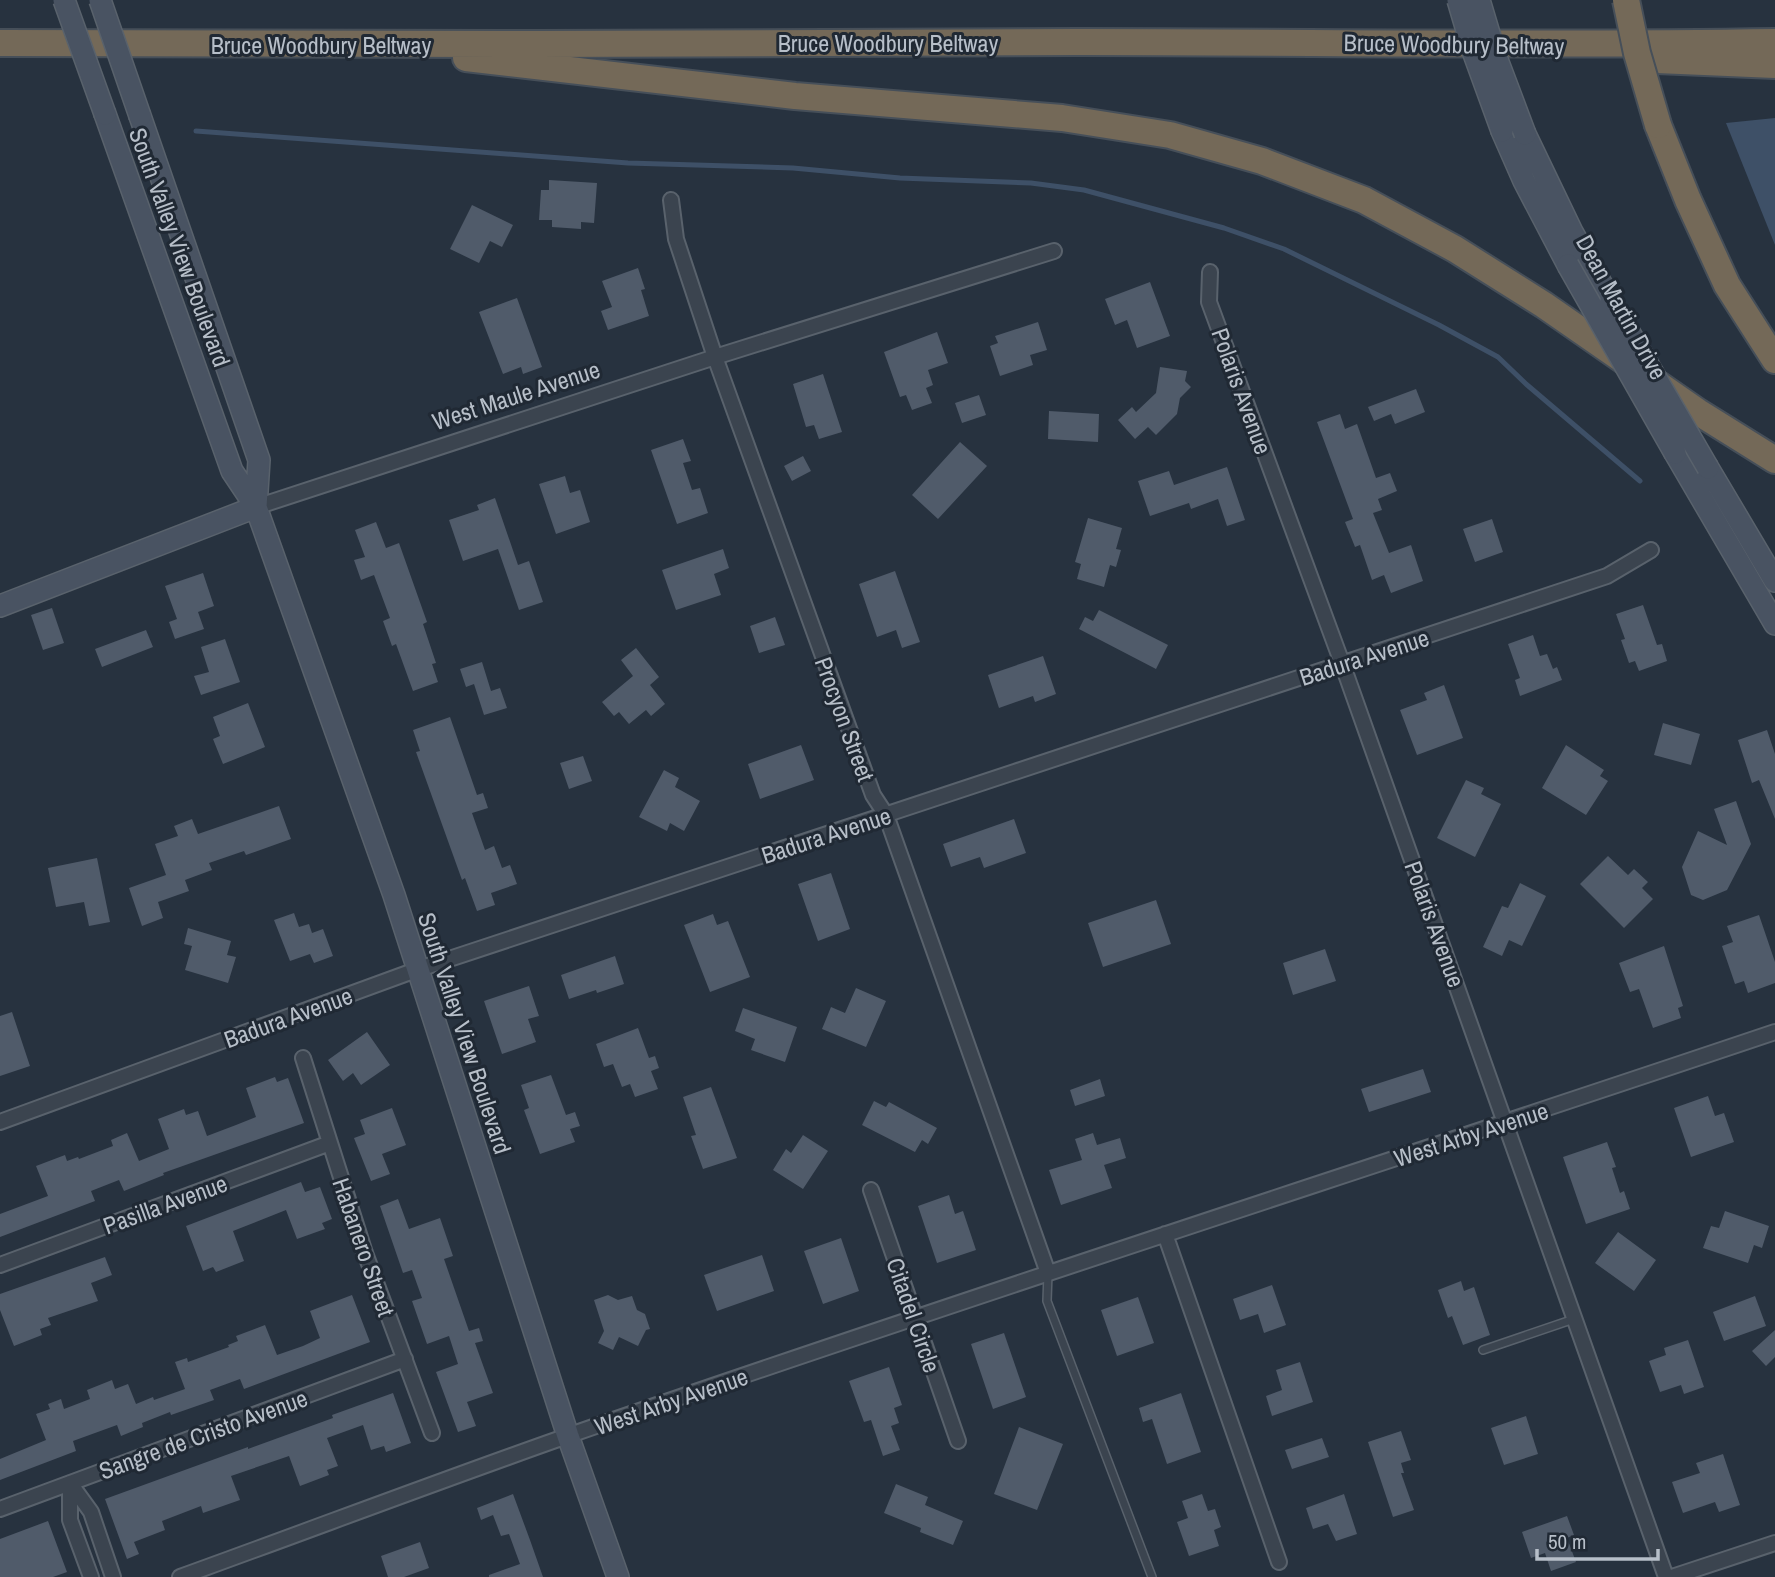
<svg xmlns="http://www.w3.org/2000/svg" width="1775" height="1577" viewBox="0 0 1775 1577" font-family="'Archivo Narrow',sans-serif">
  <style>
    .water { fill: #3e5067 }
    .lines { fill: none; stroke-linecap: round; stroke-linejoin: round }
    .stream { stroke: #3e5067; stroke-width: 5 }
    .building { fill: #505b6a }
    .lane-casing { stroke: #59626c; stroke-width: 10 }
    .street-casing { stroke: #59626c; stroke-width: 18 }
    .secondary-casing { stroke: #59626c; stroke-width: 24 }
    .highway-casing { stroke: #464f59; stroke-width: 30 }
    .lane { stroke: #3b444f; stroke-width: 7 }
    .street { stroke: #3b444f; stroke-width: 14 }
    .secondary { stroke: #495362; stroke-width: 21 }
    .highway { stroke: #746958; stroke-width: 26 }
    .secondary-bridge-casing { stroke: #59626c; stroke-width: 24; stroke-linecap: butt }
    .highway-bridge-casing { stroke: #464f59; stroke-width: 30; stroke-linecap: butt }
    .secondary-bridge { stroke: #495362; stroke-width: 21 }
    .highway-bridge { stroke: #746958; stroke-width: 26 }
    .labels { text-anchor: middle; dominant-baseline: central; stroke-width: 6; stroke-linejoin: round; paint-order: stroke }
    .street-label { font-size: 24px; fill: #b7bfc9; stroke: #202934 }
  </style>
  <rect width="100%" height="100%" fill="#27323f"/>
  <!-- water -->
  <path class="water" d="M1775,118V245L1726,123Z"/>
  <g class="lines">
    <!-- stream -->
    <path class="stream" d="M196,131L628,163L793,168L900,178L1031,183L1084,190L1224,228L1284,249L1439,325L1498,357L1526,384L1640,481"/>
  </g>
  <!-- building -->
  <path class="building" d="M549,180L597,183L594,223L581,222V229L552,227V220H539L541,190H549Z
    M472,205L513,225L502,247L490,241L479,263L450,249Z
    M638,268L645,289L641,290L649,316L608,330L601,311L612,307L602,281Z
    M1150,282L1170,336L1137,348L1127,320L1115,325L1105,299Z
    M517,298L542,367L523,374L521,367L503,374L479,312Z
    M1038,322L1047,350L1030,355L1033,365L1000,376L990,346L998,343L995,336Z
    M937,332L948,363L928,370L933,385L926,388L932,403L912,410L906,395L900,397L884,352Z
    M1160,367L1187,371L1185,381L1191,387L1180,398L1177,414L1156,435L1148,427L1135,439L1118,420L1132,407L1136,412L1156,393Z
    M823,374L842,432L819,439L814,425L806,427L793,384Z
    M1416,389L1425,412L1395,424L1391,414L1374,421L1368,407Z
    M979,395L986,415L962,423L955,403Z
    M1049,411L1099,414L1098,442L1048,439Z
    M1340,414L1345,429L1357,424L1376,478L1390,473L1397,491L1378,499L1382,510L1373,513L1389,553L1411,545L1423,581L1391,593L1384,575L1372,580L1360,545L1355,547L1345,522L1353,519L1317,422Z
    M683,439L691,461L683,463L692,490L700,488L708,513L677,524L651,450Z
    M960,442L987,466L938,519L912,495Z
    M803,456L811,471L792,481L784,466Z
    M1227,467L1245,520L1227,526L1218,499L1191,509L1189,503L1150,516L1138,481L1169,471L1174,485Z
    M565,476L570,493L580,490L590,522L556,534L539,484Z
    M495,498L518,565L529,561L543,602L519,610L498,549L463,561L449,520L479,510L477,505Z
    M1088,518L1122,528L1116,549L1121,550L1116,567L1110,565L1104,587L1077,579L1081,564L1075,562Z
    M1492,519L1503,552L1475,562L1463,529Z
    M376,522L386,548L399,543L427,622L423,624L436,663L432,664L438,682L413,691L396,644L392,646L383,621L390,618L374,575L361,580L354,560L365,557L355,530Z
    M723,549L729,568L714,574L721,595L676,610L662,570Z
    M895,571L920,642L902,648L896,630L877,637L859,584Z
    M203,573L214,606L198,612L204,629L175,639L169,622L177,619L165,586Z
    M1643,605L1657,645L1662,644L1667,661L1639,671L1635,661L1629,663L1621,640L1625,639L1616,614Z
    M52,608L64,643L43,650L31,615Z
    M1099,610L1168,645L1156,669L1079,629L1085,617L1093,621Z
    M775,617L785,645L759,653L750,626Z
    M146,630L153,647L102,667L95,649Z
    M1533,635L1540,656L1547,654L1553,669L1557,667L1562,680L1520,696L1515,680L1520,678L1508,644Z
    M225,639L240,682L201,695L194,676L209,672L201,647Z
    M636,648L659,677L650,685L665,704L651,716L646,710L629,724L619,712L614,716L602,702L633,676L621,660Z
    M1043,656L1056,694L1035,702L1033,696L999,708L988,675Z
    M482,662L491,691L500,688L507,708L484,715L474,684L466,687L460,669Z
    M1444,685L1463,738L1417,755L1400,710L1427,700L1424,693Z
    M248,703L265,747L223,764L213,739L220,736L213,717Z
    M450,717L477,795L483,793L488,808L472,813L485,850L494,846L502,868L510,865L517,884L491,893L495,905L477,911L465,878L462,880L416,752L420,751L413,730Z
    M1663,723L1700,734L1691,765L1654,755Z
    M1767,730L1775,754V819L1759,780L1752,783L1738,740Z
    M801,745L814,780L760,799L748,764Z
    M1566,745L1604,770L1600,776L1608,781L1586,815L1542,788Z
    M583,756L592,781L569,789L560,763Z
    M664,770L679,778L675,787L700,801L684,831L670,823L667,831L639,817Z
    M1466,780L1484,788L1481,794L1501,804L1475,857L1437,838Z
    M1736,801L1751,844L1727,890L1703,900L1691,895L1682,867L1698,831L1727,845L1714,809Z
    M279,806L291,839L246,855L244,851L209,863L212,870L185,880L189,891L158,902L163,918L142,926L129,888L166,875L155,844L178,836L174,826L192,819L198,834Z
    M1014,819L1026,853L984,868L980,857L951,867L943,844Z
    M1608,856L1628,875L1634,869L1648,882L1642,888L1653,899L1624,928L1580,884Z
    M97,858L110,922L89,926L84,902L56,907L48,868Z
    M831,873L850,929L818,941L798,884Z
    M1520,883L1546,896L1522,946L1509,940L1502,956L1483,947L1502,906L1508,908Z
    M1156,900L1171,944L1103,967L1088,923Z
    M294,913L299,927L309,924L312,933L323,929L333,956L314,963L310,954L290,961L274,920Z
    M713,914L717,925L728,921L750,977L710,992L684,925Z
    M1759,915L1775,962V983L1748,993L1744,981L1735,984L1722,946L1733,942L1727,926Z
    M188,928L231,941L227,955L236,957L228,983L185,970L192,946L184,944Z
    M1664,946L1683,1006L1678,1008L1681,1018L1653,1028L1639,989L1630,992L1619,963Z
    M1325,949L1336,981L1293,995L1283,963Z
    M615,956L624,984L597,993L596,990L569,999L561,975Z
    M529,986L539,1016L528,1019L536,1042L502,1054L484,1001Z
    M856,988L886,1001L866,1047L822,1029L831,1007L845,1013Z
    M743,1008L797,1027L785,1062L751,1050L755,1039L735,1031Z
    M12,1012L30,1066L0,1076V1016Z
    M638,1028L649,1058L655,1056L659,1068L651,1071L658,1089L635,1097L630,1084L622,1087L613,1064L604,1067L596,1044Z
    M367,1032L390,1065L361,1085L353,1073L343,1081L328,1060Z
    M1423,1069L1431,1092L1369,1112L1361,1089Z
    M551,1075L566,1115L575,1112L580,1126L570,1129L575,1142L540,1154L524,1110L529,1108L521,1085Z
    M275,1077L277,1082L288,1078L304,1123L163,1173L164,1175L124,1191L119,1180L91,1191L95,1201L0,1237V1214L48,1196L36,1166L65,1155L67,1161L78,1157L79,1159L113,1146L111,1140L127,1133L139,1161L169,1149L158,1119L184,1109L186,1115L198,1111L207,1136L236,1125L256,1117L246,1088Z
    M1100,1079L1105,1096L1075,1106L1070,1090Z
    M711,1087L737,1158L703,1169L691,1136L696,1135L683,1097Z
    M1708,1096L1715,1116L1724,1113L1734,1142L1691,1157L1674,1108Z
    M874,1101L886,1107L889,1102L937,1128L928,1144L922,1140L915,1152L862,1125Z
    M392,1108L406,1145L382,1154L390,1174L371,1181L354,1138L365,1134L360,1120Z
    M1093,1133L1097,1145L1120,1138L1126,1158L1104,1165L1112,1188L1061,1205L1049,1170L1082,1160L1075,1139Z
    M803,1135L828,1151L803,1189L773,1170L786,1149L791,1153Z
    M1607,1142L1616,1167L1612,1168L1620,1193L1624,1191L1630,1209L1586,1224L1563,1157Z
    M301,1182L305,1192L320,1187L332,1219L322,1223L325,1229L297,1239L286,1210L233,1231L244,1261L216,1272L213,1267L203,1271L186,1226Z
    M949,1195L955,1214L963,1211L976,1250L937,1263L918,1206Z
    M398,1199L409,1229L440,1218L453,1256L444,1259L469,1331L479,1328L483,1341L475,1343L493,1393L467,1402L476,1426L458,1432L436,1372L458,1364L449,1336L427,1344L412,1301L422,1298L412,1270L403,1273L380,1206Z
    M1725,1211L1769,1226L1762,1248L1754,1245L1748,1263L1703,1248L1711,1226L1719,1228Z
    M1618,1232L1656,1260L1634,1291L1595,1263Z
    M841,1238L859,1291L823,1304L804,1251Z
    M762,1255L774,1291L717,1311L704,1275Z
    M105,1257L112,1275L91,1283L98,1301L48,1318L51,1325L40,1329L42,1335L14,1346L0,1310V1294Z
    M1461,1281L1464,1291L1474,1287L1490,1335L1463,1345L1452,1316L1448,1318L1438,1290Z
    M1272,1285L1286,1325L1264,1333L1258,1314L1240,1320L1233,1299Z
    M352,1295L370,1342L244,1389L240,1379L210,1390L214,1400L171,1415L170,1412L142,1423L143,1427L121,1436L117,1425L73,1441L76,1451L0,1480V1459L46,1440L36,1414L50,1409L48,1404L61,1399L64,1409L90,1399L87,1390L112,1380L115,1389L128,1384L136,1404L153,1397L154,1400L185,1389L175,1362L187,1358L188,1362L229,1347L228,1345L238,1341L236,1336L265,1325L277,1355L303,1346L320,1338L310,1311Z
    M608,1295L618,1300L632,1296L637,1310L645,1314L650,1329L646,1330L638,1346L619,1337L613,1350L598,1343L604,1331L594,1300Z
    M1755,1296L1766,1326L1724,1341L1713,1312Z
    M1138,1297L1154,1343L1117,1356L1101,1310Z
    M1775,1330V1357L1766,1366L1752,1351Z
    M1004,1333L1026,1397L993,1409L971,1344Z
    M1688,1340L1704,1387L1684,1394L1681,1385L1660,1392L1649,1361L1666,1355L1664,1348Z
    M1300,1362L1313,1402L1272,1416L1266,1396L1282,1390L1276,1370Z
    M889,1367L902,1405L894,1408L899,1423L891,1426L900,1450L883,1456L871,1420L864,1422L849,1381Z
    M393,1393L411,1443L386,1452L384,1446L371,1450L363,1425L327,1438L338,1466L327,1470L329,1475L300,1486L289,1456L231,1476L240,1500L203,1513L201,1506L162,1521L165,1530L134,1542L139,1554L127,1559L105,1499L248,1447V1449L333,1418L332,1415Z
    M1181,1393L1201,1452L1167,1464L1152,1419L1143,1422L1139,1408Z
    M1526,1416L1538,1454L1504,1465L1491,1428Z
    M1019,1427L1063,1444L1037,1510L994,1494Z
    M1401,1431L1411,1460L1401,1463L1404,1473H1401L1414,1510L1393,1517L1368,1442Z
    M1322,1438L1329,1457L1292,1469L1285,1450Z
    M1723,1454L1740,1505L1719,1512L1715,1502L1683,1513L1672,1482L1700,1473L1696,1463Z
    M896,1484L928,1497L925,1505L963,1521L953,1545L920,1532L921,1528L884,1513Z
    M513,1494L530,1540L543,1577H489V1575L520,1564L509,1534L501,1536L493,1515L481,1520L477,1508Z
    M1202,1494L1208,1511L1215,1509L1221,1527L1214,1530L1219,1546L1189,1556L1177,1522L1188,1518L1182,1501Z
    M1344,1494L1357,1534L1336,1541L1328,1524L1313,1529L1306,1508Z
    M1567,1516L1574,1535L1567,1538L1576,1562L1551,1571L1545,1553L1531,1558L1522,1532Z
    M48,1521L67,1572L53,1577H0V1539Z
    M420,1542L429,1568L404,1577H388L381,1556Z"/>
  <g class="lines">
    <!-- lane casing -->
    <g class="lane-casing">
      <path id="lane" d="M1048,1273L1047,1301L1152,1577
        M1483,1350L1574,1319"/>
    </g>
    <!-- street casing -->
    <g class="street-casing">
      <path id="street" d="M671,200L676,239L715,357L873,795L886,815L1048,1273
        M1210,272L1209,302L1342,663L1666,1577
        M256,507L715,357L1054,251
        M303,1058L365,1253L432,1433
        M0,1122L416,970L1607,576L1651,550
        M871,1190L958,1441
        M1165,1234L1279,1562
        M0,1265L330,1143
        M70,1483L91,1512L113,1577
        M70,1483V1520L91,1577
        M0,1509L405,1359
        M180,1577C310,1530 439,1481 570,1435C970,1296 1374,1167 1775,1032
        M1672,1577L1775,1543"/>
    </g>
    <!-- secondary casing -->
    <g class="secondary-casing">
      <path id="secondary" d="M105,114L232,471L256,507L394,895L568,1436L618,1577
        M140,116L259,460L256,507
        M1502,131L1524,181L1568,265
        M1525,134L1572,232L1611,301
        M1675,453L1775,624
        M1708,468L1775,581
        M0,606L256,507"/>
    </g>
    <!-- highway casing -->
    <g class="highway-casing">
      <path id="highway" d="M0,43C360,46 719,43 1079,42C1311,42 1543,46 1775,42
        M466,58L795,96L1062,118L1170,135L1262,161L1364,200L1455,249L1544,305L1698,412L1775,460
        M1657,60L1775,65
        M1658,125L1688,200L1727,285L1775,360"/>
    </g>
    <!-- lane -->
    <use href="#lane" class="lane"/>
    <!-- street -->
    <use href="#street" class="street"/>
    <!-- secondary -->
    <use href="#secondary" class="secondary"/>
    <!-- highway -->
    <use href="#highway" class="highway"/>
    <!-- secondary-bridge casing -->
    <g class="secondary-bridge-casing">
      <path id="secondary-bridge" d="M64,0L105,114
        M100,0L140,116
        M1458,0L1474,54L1502,131
        M1479,0L1496,57L1525,134
        M1568,265L1675,453
        M1611,301L1708,468"/>
    </g>
    <!-- highway-bridge casing -->
    <g class="highway-bridge-casing">
      <path id="highway-bridge" d="M1626,0L1637,53L1658,125"/>
    </g>
    <!-- secondary-bridge -->
    <use href="#secondary-bridge" class="secondary-bridge"/>
    <!-- highway-bridge -->
    <use href="#highway-bridge" class="highway-bridge"/>
  </g>
  <g class="labels">
    <!-- street labels -->
    <g class="street-label">
      <text x="888" y="43">Bruce Woodbury Beltway</text>
      <text transform="translate(1454 44) rotate(1)">Bruce Woodbury Beltway</text>
      <text x="321" y="45">Bruce Woodbury Beltway</text>
      <text transform="translate(180 247) rotate(70)">South Valley View Boulevard</text>
      <text transform="translate(1622 307) rotate(61)">Dean Martin Drive</text>
      <text transform="translate(1242 391) rotate(70)">Polaris Avenue</text>
      <text transform="translate(516 395) rotate(-18)">West Maule Avenue</text>
      <text transform="translate(1364 657) rotate(-18)">Badura Avenue</text>
      <text transform="translate(845 719) rotate(70)">Procyon Street</text>
      <text transform="translate(826 835) rotate(-18)">Badura Avenue</text>
      <text transform="translate(1435 924) rotate(70)">Polaris Avenue</text>
      <text transform="translate(288 1017) rotate(-20)">Badura Avenue</text>
      <text transform="translate(465 1033) rotate(72)">South Valley View Boulevard</text>
      <text transform="translate(1471 1134) rotate(-18)">West Arby Avenue</text>
      <text transform="translate(165 1204) rotate(-20)">Pasilla Avenue</text>
      <text transform="translate(364 1247) rotate(71)">Habanero Street</text>
      <text transform="translate(914 1315) rotate(71)">Citadel Circle</text>
      <text transform="translate(671 1401) rotate(-19)">West Arby Avenue</text>
      <text transform="translate(203 1434) rotate(-20)">Sangre de Cristo Avenue</text>
    </g>
  </g>
  <!-- scale -->
  <path d="M1537 1549v10h121v-10" fill="none" stroke="#b7bfc9" stroke-width="3.5"/>
  <text x="1548" y="1549" font-size="21" fill="#b7bfc9" stroke="#202934" stroke-width="5" paint-order="stroke">50 m</text>
</svg>
